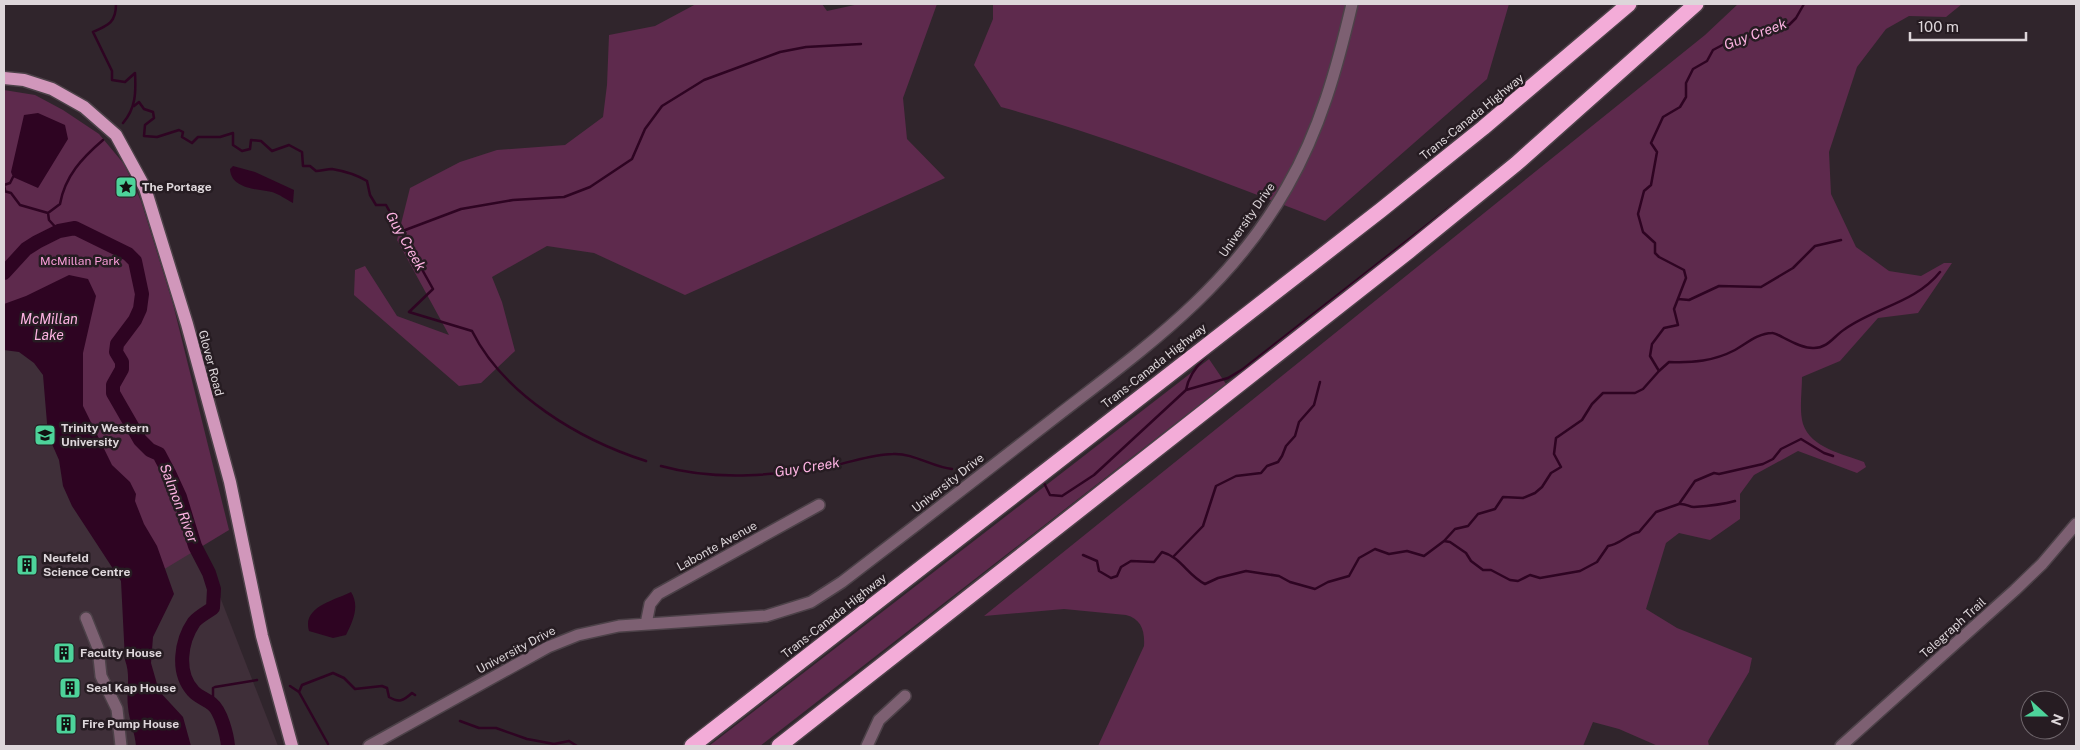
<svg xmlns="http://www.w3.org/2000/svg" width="2080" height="750" viewBox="0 0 2080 750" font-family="'Public Sans',sans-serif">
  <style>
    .built { fill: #3f2f39 }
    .green { fill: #5e2a4d }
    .water { fill: #2e0422 }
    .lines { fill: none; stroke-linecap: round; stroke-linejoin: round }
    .stream { stroke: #2e0422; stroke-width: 2.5 }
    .river { stroke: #2e0422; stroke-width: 14 }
    .minor-casing { stroke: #4c4148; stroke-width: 14 }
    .major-casing { stroke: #4c4148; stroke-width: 15 }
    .highway-casing { stroke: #4c4148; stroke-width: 18 }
    .minor { stroke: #7d6072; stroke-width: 11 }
    .major { stroke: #d197bb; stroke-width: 12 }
    .highway { stroke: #f3acd8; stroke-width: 15 }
    .labels { text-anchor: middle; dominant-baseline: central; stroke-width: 5; stroke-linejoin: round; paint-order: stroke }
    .street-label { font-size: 12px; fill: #ddd6da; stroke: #261c22 }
    .poi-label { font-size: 12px; font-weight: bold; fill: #ddd6da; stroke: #261c22; text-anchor: start }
    .park-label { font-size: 12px; fill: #f89dd8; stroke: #261c22 }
    .water-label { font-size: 14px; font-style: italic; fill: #fdb3e2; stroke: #261c22 }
  </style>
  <rect width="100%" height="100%" fill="#30252c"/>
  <!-- built -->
  <path class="built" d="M4,317L195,546L210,571L278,746H4Z"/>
  <!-- green -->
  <path class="green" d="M696,4H822L827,11L859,4H937L903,98L907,139L945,178L685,295L594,253L547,246L492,277L502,302L515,351L481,383L459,386L354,295L355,270L365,266L397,316L449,335L397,240L410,188L460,162L497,150L565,145L603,117L607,85L609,35L655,26Z
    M993,4H1509L1487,79L1325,221C1218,180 1112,137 1001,107L974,65L993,19Z
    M1738,4H1962L1946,17L1909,16L1886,29L1857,67L1829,152L1831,194L1856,247L1889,271L1921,276L1944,263H1952L1918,313L1878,318L1840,361L1802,377C1802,391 1799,411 1803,424C1811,448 1843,454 1864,462L1866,467L1857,473L1798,451L1754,475L1740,494V519L1710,540L1679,533L1666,543L1646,609L1677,628L1752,658L1749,672L1708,741L1709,746H1658L1619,729L1593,722L1583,746H1098L1144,646C1145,630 1141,619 1126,615L1064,609L984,616L1705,35Z
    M4,90L35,95L63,110L99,134L124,164L141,201L173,304L229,530L148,579L39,325L4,317Z
    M1209,359L1226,384L760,746H709Z"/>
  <!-- water -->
  <path class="water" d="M38,113L65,125L68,139L38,188L13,177L11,172L24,115Z
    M233,166L255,172L294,190L293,203C287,200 279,194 272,192C257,189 231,189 230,169Z
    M69,275L88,279L96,296L83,353V406L112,465L130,482L136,494L135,501L144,524L157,546L174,594L153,637L151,663L159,691L183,717L191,746H136C135,732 129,721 128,707C126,691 131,676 125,660L121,581L72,506L63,486L59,460L48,435L43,375L34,363L19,352L4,350V304L26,296Z
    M351,592C360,606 353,621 346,635L333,638L309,631C302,607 333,601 351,592Z"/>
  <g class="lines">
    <!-- stream -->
    <path class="stream" d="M116,4C116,22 109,25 93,32L112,71V80L125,82L135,73C136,92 136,108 123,123
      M134,106L139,102L144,109L153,112L154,118L145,125L144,136L157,137L179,130L183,132L182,137L192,143L198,137H220L233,133V145L242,151L250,149L251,140L261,141L272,151L289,145L302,152L303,166H310L316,171C321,171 327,169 332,169C344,171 357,175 367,181L370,195L376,205H386L433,289L409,312L472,331C504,395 580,440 646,461
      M5,190L4,185L10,183L13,177
      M4,191L11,193L20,205L48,213L60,204C65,176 82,158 103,140
      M48,213L49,220L59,231
      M400,232L461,209L513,200L564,197L590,187L632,159L645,129L662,106L704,80L780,52L806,47L861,44
      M1678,299L1689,300L1719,286L1761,287L1793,268L1815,246L1841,240
      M1659,371L1669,362C1693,363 1714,361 1735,350C1746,344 1758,333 1772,333C1777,332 1798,349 1814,348C1828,348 1834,336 1845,329C1876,307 1915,303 1940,272
      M1186,390C1191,360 1229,338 1252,320
      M661,466C718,482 779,475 836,465C855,461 874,454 893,454C914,453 932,467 952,469
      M1044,483L1050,495L1062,496L1094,475L1186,390L1228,378L1243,369L1477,186
      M1679,504C1686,503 1689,507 1694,507C1709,506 1721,505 1735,501
      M1444,541L1450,542L1466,553L1471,561L1483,570H1491L1510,580L1518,581L1530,575L1540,578L1580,571L1597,562L1608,546C1621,544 1627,534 1639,532L1656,512L1679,504L1695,481L1714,473L1719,474L1763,464L1773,459L1781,449L1801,439L1824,453L1833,456
      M1083,555L1097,561L1099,571L1111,578L1117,576L1121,567L1131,561L1154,562L1162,552C1181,557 1188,576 1205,584L1218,578L1246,571L1279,576L1290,582L1315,589L1328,582L1349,576L1359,558L1375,549L1389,554L1407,551L1424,556L1444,541L1455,529L1468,526L1478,514L1495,509L1503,497L1523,498L1535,493L1542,487L1551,473L1561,467L1554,454L1556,438L1582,420L1592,404L1603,393H1635L1643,389L1659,371L1650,356L1652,344L1664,328L1678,325L1674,309L1686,278L1684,270L1659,257L1655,253V243L1643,232L1638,214L1644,191L1651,185L1657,152L1651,143L1663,117L1680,107L1686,97V83L1693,69L1707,61L1713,50L1730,41L1760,35L1777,27L1789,25L1796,18L1804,4
      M1174,556L1203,526L1216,486L1236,476L1261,473L1267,466L1278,462L1282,456L1286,446L1295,436L1299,422L1314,405L1320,382
      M290,686L299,692L302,685L333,673L344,678L355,689L382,686L387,688L389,697C399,703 403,701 412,693L415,695
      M299,692L328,744
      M213,704V688L215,687L257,680
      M460,721L479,728H496L527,739L554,744L569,741L577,746"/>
    <!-- river -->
    <path class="river" d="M4,273L26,249L37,242L59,231L75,228L128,254L135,261L142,294L140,309L135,320L117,344L116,352L122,362V369L113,385V393L140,440L150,450L159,454L169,473L180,497L195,546L209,573L214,589L213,608C207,612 198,617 194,622C181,641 176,672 193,691C198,697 206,699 212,704C221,711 227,735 228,746"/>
    <!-- minor casing -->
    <g class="minor-casing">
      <path id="minor" d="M86,618L98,648L101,676L117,709L121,746
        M646,624L650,604L658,594L819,505
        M369,746L548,647L578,635L619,626L766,616L811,602L842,582C914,527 985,472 1057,416C1146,347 1230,288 1287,187C1320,130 1337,68 1352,4
        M867,746L879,720L905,696
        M1841,746L2015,590L2042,564L2076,524"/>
    </g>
    <!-- major casing -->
    <g class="major-casing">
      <path id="major" d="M4,78L24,80L52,89L84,107L116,135L145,188L187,324L230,482L262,636L292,746"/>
    </g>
    <!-- highway casing -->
    <g class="highway-casing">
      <path id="highway" d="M692,746L1381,210L1483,128L1629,4
        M779,746L1409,251L1516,164L1696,4"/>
    </g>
    <!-- minor -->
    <use href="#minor" class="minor"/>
    <!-- major -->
    <use href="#major" class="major"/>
    <!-- highway -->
    <use href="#highway" class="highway"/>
  </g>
  <!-- icons -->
  <defs>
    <g id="sight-square" transform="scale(1.125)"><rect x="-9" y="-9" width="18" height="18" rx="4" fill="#4dd39a" stroke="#261c22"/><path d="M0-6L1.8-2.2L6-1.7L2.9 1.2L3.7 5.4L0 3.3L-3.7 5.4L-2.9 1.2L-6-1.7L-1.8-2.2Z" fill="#111"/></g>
    <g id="university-square" transform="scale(1.125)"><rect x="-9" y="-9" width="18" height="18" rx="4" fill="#4dd39a" stroke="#261c22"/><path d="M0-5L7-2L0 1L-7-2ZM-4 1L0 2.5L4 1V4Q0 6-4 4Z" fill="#111"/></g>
    <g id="building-square" transform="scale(1.125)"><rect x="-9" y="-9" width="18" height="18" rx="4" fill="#4dd39a" stroke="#261c22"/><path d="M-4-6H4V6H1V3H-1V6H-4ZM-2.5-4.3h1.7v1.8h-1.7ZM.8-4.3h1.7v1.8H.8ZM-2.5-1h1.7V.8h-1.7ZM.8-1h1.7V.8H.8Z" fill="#111"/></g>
  </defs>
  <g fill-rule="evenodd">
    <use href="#sight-square" x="126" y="187"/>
    <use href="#university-square" x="45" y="435"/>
    <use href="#building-square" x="27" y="565"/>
    <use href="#building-square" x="64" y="653"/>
    <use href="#building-square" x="70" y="688"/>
    <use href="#building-square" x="66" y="724"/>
  </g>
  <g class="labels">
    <!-- street labels -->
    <g class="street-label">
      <text transform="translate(1472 117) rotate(-39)">Trans-Canada Highway</text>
      <text transform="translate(1247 220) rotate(-55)">University Drive</text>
      <text transform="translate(211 363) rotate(75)">Glover Road</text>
      <text transform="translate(1154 366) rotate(-38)">Trans-Canada Highway</text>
      <text transform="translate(948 483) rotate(-38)">University Drive</text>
      <text transform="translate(717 546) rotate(-29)">Labonte Avenue</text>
      <text transform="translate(834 616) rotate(-38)">Trans-Canada Highway</text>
      <text transform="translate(1953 628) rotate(-42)">Telegraph Trail</text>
      <text transform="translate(516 650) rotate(-28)">University Drive</text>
    </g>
    <!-- poi labels -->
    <g class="poi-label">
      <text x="142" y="187">The Portage</text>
      <text x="61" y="428">Trinity Western<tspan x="61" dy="14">University</tspan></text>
      <text x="43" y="558">Neufeld<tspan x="43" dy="14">Science Centre</tspan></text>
      <text x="80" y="653">Faculty House</text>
      <text x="86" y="688">Seal Kap House</text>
      <text x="82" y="724">Fire Pump House</text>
    </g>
    <!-- park labels -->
    <g class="park-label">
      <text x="80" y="261">McMillan Park</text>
    </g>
    <!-- water labels -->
    <g class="water-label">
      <text transform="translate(1755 34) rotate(-20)">Guy Creek</text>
      <text transform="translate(406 241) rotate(60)">Guy Creek</text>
      <text x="49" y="319">McMillan<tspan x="49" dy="16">Lake</tspan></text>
      <text transform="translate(807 467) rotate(-9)">Guy Creek</text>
      <text transform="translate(179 503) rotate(69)">Salmon River</text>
    </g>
  </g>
  <!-- border -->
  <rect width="2080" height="750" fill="none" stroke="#ddd6da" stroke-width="10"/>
  <!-- north arrow -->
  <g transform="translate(2045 715) rotate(111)"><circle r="24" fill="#261c22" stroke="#6f666c"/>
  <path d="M0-4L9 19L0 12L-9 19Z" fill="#4dd39a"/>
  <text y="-8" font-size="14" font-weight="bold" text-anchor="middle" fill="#ddd6da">N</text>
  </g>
  <!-- scale -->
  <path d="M1910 32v8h116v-8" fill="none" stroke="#ddd6da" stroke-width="2.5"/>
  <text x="1918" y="32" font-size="15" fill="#ddd6da" stroke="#261c22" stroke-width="4" paint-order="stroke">100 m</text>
</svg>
